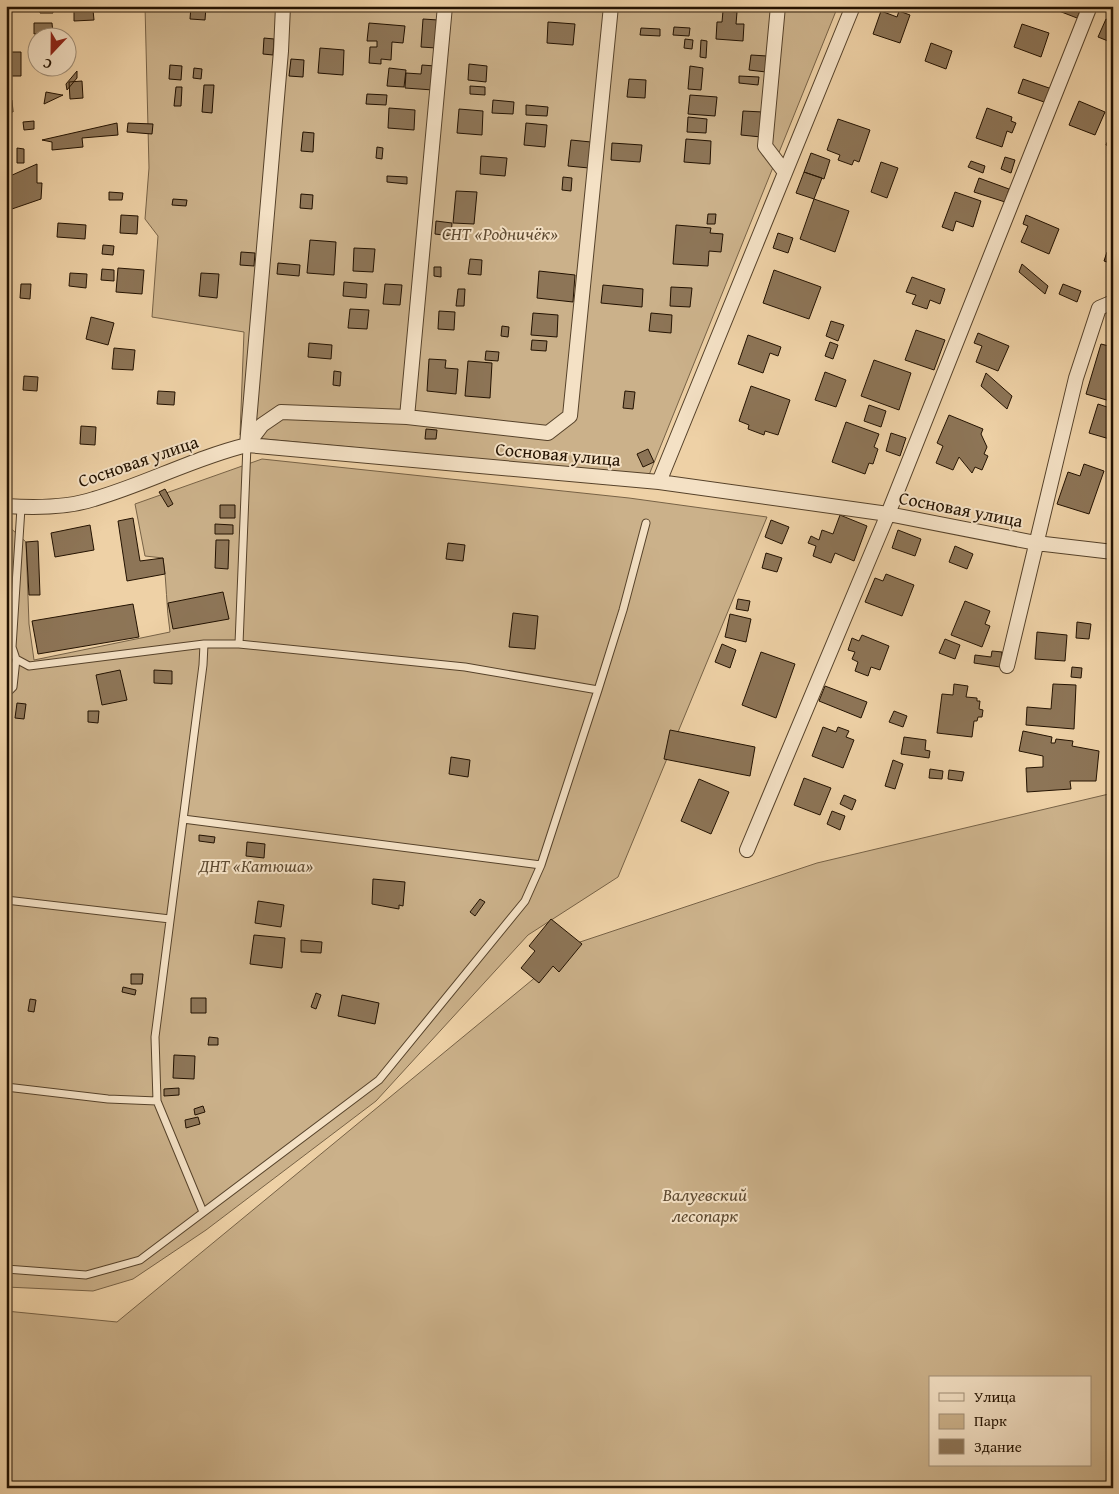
<svg xmlns="http://www.w3.org/2000/svg" width="1119" height="1494" viewBox="0 0 1119 1494" font-family="'Gentium Book Plus',serif">
  <style>
    .green { fill: #cbb18a; stroke: #776246; fill-rule: evenodd }
    .building { fill: #8d7557; stroke: #231201 }
    .lines { fill: none; stroke-linecap: round; stroke-linejoin: round }
    .lane-casing { stroke: #56422a; stroke-width: 9 }
    .street-casing { stroke: #56422a; stroke-width: 16 }
    .lane { stroke: #f4e1c5; stroke-width: 7 }
    .street { stroke: #f4e1c5; stroke-width: 14 }
    .labels { text-anchor: middle; dominant-baseline: central; stroke-width: 4; stroke-linejoin: round; paint-order: stroke }
    .park-label { font-size: 18px; font-style: italic; fill: #5e4a31; stroke: #f4e1c5 }
    .street-label { font-size: 18px; fill: #231201; stroke: #f4e1c5 }
  </style>
  <rect width="100%" height="100%" fill="#eed1a6"/>
  <filter id="stains"><feTurbulence type="fractalNoise" baseFrequency=".004" numOctaves="4"/><feColorMatrix values="0 0 0 0 .2 0 0 0 0 .09 0 0 0 0 .02 0 0 0 .5 -.17"/></filter>
  <radialGradient id="worn" r=".72"><stop offset=".6" stop-color="#630" stop-opacity="0"/><stop offset="1" stop-color="#630" stop-opacity=".3"/></radialGradient>
  <!-- green -->
  <path class="green" d="M145,6H838L649,475L264,439L240,435L244,332L152,317L158,236L145,219L149,168Z
    M262,459L629,498L767,517L618,877L528,935L376,1101L206,1230L133,1279L93,1291L6,1287V524L26,542L29,624L34,660L170,632C166,607 167,582 163,558L145,556L135,504Z
    M1113,793V1488H6V1311L117,1322L577,943L817,863ZM930,1378H1090V1465H930Z"/>
  <!-- building -->
  <path class="building" d="M40,6H52L53,13H40Z
    M191,6L206,7L205,20L190,19Z
    M1046,6H1082L1077,18Z
    M93,10L94,20L74,21V11Z
    M723,11L737,12L736,24H744L743,41L716,39L717,22H722Z
    M881,11L897,17L899,11L910,15L900,43L873,34Z
    M423,19L438,20L436,48L421,47Z
    M1106,19L1113,22V43L1098,37Z
    M548,22L575,24L573,45L547,43Z
    M34,23H52L53,33L34,34Z
    M369,23L405,26L403,43L392,42L391,60L381,59V64L369,63L370,47H377V41H367Z
    M1022,24L1049,33L1041,57L1014,47Z
    M674,27L690,28L689,36L673,35Z
    M641,28L660,29V36L640,35Z
    M264,38L274,39L273,55L263,54Z
    M685,39L693,40L692,49L684,48Z
    M701,40L707,41L706,58L700,57Z
    M931,43L952,51L946,69L925,61Z
    M320,48L344,50L343,75L318,73Z
    M6,52H21V76H6Z
    M751,55L767,56L766,72L749,70Z
    M291,59L304,60L303,77L289,76Z
    M469,64L487,66L486,82L468,80Z
    M170,65L182,66L181,80L169,79Z
    M422,65L435,66L433,90L405,88L406,73L421,74Z
    M690,66L703,68L701,90L688,89Z
    M194,68L202,69L201,79L193,78Z
    M389,68L406,70L404,87L387,86Z
    M77,71V78L67,90L66,84Z
    M739,76L759,77L758,85L739,83Z
    M629,79L646,80L645,98L627,97Z
    M1023,79L1052,89L1047,103L1018,93Z
    M82,81L83,98L70,99L69,82Z
    M204,85H214L212,113L202,112Z
    M470,86L485,87V95L470,94Z
    M176,87H182L181,106H174Z
    M46,92L62,95H63L44,104Z
    M367,94L387,95L386,105L366,104Z
    M690,95L717,97L715,116L688,114Z
    M12,100L13,112H6V101Z
    M493,100L514,102L513,114L492,113Z
    M1079,101L1105,112L1095,135L1069,125Z
    M526,105L548,107L547,116L526,115Z
    M389,108L415,110L414,130L388,128Z
    M987,108L1012,117L1011,121L1016,123L1012,133L1007,131L1002,147L976,138Z
    M459,109L483,111L482,135L457,133Z
    M743,111L763,112L761,137L741,135Z
    M688,117L707,119L706,133L687,132Z
    M838,119L870,130L859,162L854,160L852,165L838,160L840,155L827,150Z
    M34,121V129L24,130L23,122Z
    M117,123L118,135L82,138L83,147L52,150V142L42,140Z
    M128,123L153,124L152,134L127,132Z
    M526,123L547,125L545,147L524,145Z
    M1112,131H1113V148L1106,145Z
    M303,132L314,133L313,152L301,151Z
    M686,139L711,141L710,164L684,162Z
    M571,140L591,142L589,168L568,166Z
    M612,143L642,145L640,162L611,160Z
    M377,147L383,148L382,159L376,158Z
    M17,148L24,149V163H17Z
    M811,153L830,160L824,179L804,172Z
    M481,156L507,158L505,176L480,174Z
    M1005,157L1015,160L1011,173L1001,169Z
    M971,161L985,166L983,173L968,167Z
    M881,162L898,168L887,198L871,192Z
    M37,164V183H42L41,199L9,210L10,176Z
    M804,172L822,178L814,199L796,193Z
    M387,176L407,177V184L387,182Z
    M563,177L572,178L571,191L562,190Z
    M979,178L1009,189L1005,202L974,192Z
    M456,191L477,192L474,224L453,223Z
    M109,192L123,193L122,200H109Z
    M955,192L981,201L973,227L956,221L953,231L942,227Z
    M301,194L313,195L312,209L300,208Z
    M173,199L187,200L186,206L172,205Z
    M814,199L849,211L835,252L800,239Z
    M708,214H716L715,224H707Z
    M121,215L138,216L137,234L120,233Z
    M1026,215L1059,229L1049,254L1021,242L1028,226L1023,224Z
    M436,221L452,223L451,236L435,234Z
    M58,223L86,225L85,239L57,237Z
    M676,225L711,228L710,233L723,234L721,252L709,251L708,266L673,264Z
    M778,233L793,238L788,253L773,248Z
    M310,240L336,242L334,275L307,273Z
    M103,245L114,246L113,255L102,254Z
    M354,248L375,249L373,272L353,271Z
    M241,252L255,253L254,266L240,265Z
    M1107,252L1113,254V264L1104,261Z
    M470,259L482,260L481,275L468,274Z
    M278,263L300,265L299,276L277,274Z
    M1022,264L1048,286L1045,294L1019,272Z
    M434,267H441V277L434,276Z
    M118,268L144,270L142,294L116,292Z
    M102,269L114,270V281L101,280Z
    M774,270L821,287L809,319L763,303Z
    M539,271L575,275L573,302L537,298Z
    M70,273L87,274L86,288L69,286Z
    M201,273L219,274L217,298L199,296Z
    M912,277L945,289L940,304L930,300L927,309L912,304L916,295L906,292Z
    M344,282L367,284L366,298L343,296Z
    M21,284H31L30,299L20,298Z
    M385,284L402,285L400,305L383,304Z
    M1063,284L1081,291L1077,302L1059,294Z
    M603,285L643,289L642,307L601,303Z
    M671,287L692,288L690,307L670,306Z
    M458,289H465L464,306H456Z
    M350,309L369,310L367,329L348,328Z
    M439,311L455,312L454,330L438,329Z
    M533,313L558,315L557,337L531,335Z
    M651,313L672,315L671,333L649,331Z
    M91,317L114,323L108,345L86,339Z
    M831,321L844,325L838,341L826,336Z
    M502,326L509,327L508,337L501,336Z
    M916,330L945,340L934,370L905,360Z
    M978,333L1009,346L998,371L976,362L982,346L974,343Z
    M748,335L781,347L778,356L770,353L763,373L738,364Z
    M532,340L547,341L546,351L531,350Z
    M830,342L838,345L833,359L825,356Z
    M309,343L332,345L331,359L308,357Z
    M1101,344L1113,347V393L1110,401L1086,394Z
    M114,348L135,350L133,370L112,369Z
    M486,351L499,352L498,361L485,360Z
    M429,359L446,360L445,368L458,369L456,394L427,391Z
    M874,360L911,373L899,410L861,396Z
    M468,361L492,363L490,398L465,396Z
    M334,371L341,372L340,386L333,385Z
    M825,372L846,380L836,407L815,400Z
    M986,373L1012,396L1007,409L981,386Z
    M24,376L38,377L37,391L23,390Z
    M751,386L790,400L778,435L765,431L764,435L748,429L749,425L739,421Z
    M158,391L175,392L174,405L157,404Z
    M625,391L635,392L633,409L623,408Z
    M1098,404L1113,409V440L1089,433Z
    M869,405L886,411L881,427L864,421Z
    M949,415L983,429L981,434L987,447L984,454L988,456L982,470L975,467L972,473L959,457L953,470L936,463L943,446L937,443Z
    M846,422L879,434L874,447L878,449L873,464L869,463L865,474L832,462Z
    M81,426L96,427L95,445L80,444Z
    M426,429L437,430L436,439H425Z
    M891,433L906,438L900,456L886,451Z
    M648,449L654,462L643,467L637,454Z
    M1084,464L1104,471L1089,514L1057,504L1068,472L1080,476Z
    M165,489L173,504L168,507L159,492Z
    M220,505H235V518H220Z
    M840,515L867,526L854,561L835,553L831,563L813,556L816,546L808,543L811,536L819,540L822,530L833,534Z
    M133,518L140,561L163,558L165,574L127,581L118,521Z
    M771,520L789,527L782,544L765,537Z
    M215,524L233,525V534H215Z
    M90,525L94,550L55,557L51,533Z
    M898,530L921,539L915,556L892,548Z
    M216,540H229L228,569L215,568Z
    M38,541L40,595H29L26,542Z
    M448,543L465,545L463,561L446,559Z
    M955,546L973,554L967,569L949,562Z
    M766,553L782,558L777,572L762,568Z
    M886,574L914,585L902,616L865,602L875,578L883,581Z
    M223,592L229,619L173,629L168,603Z
    M738,599L750,601L748,611L736,609Z
    M965,601L990,611L985,624L990,626L982,647L951,635Z
    M133,604L139,637L38,654L32,621Z
    M513,613L538,616L535,649L509,647Z
    M730,614L751,619L746,642L725,637Z
    M1077,622L1091,624L1089,639L1076,638Z
    M1037,632L1067,635L1065,661L1035,659Z
    M862,635L889,646L880,670L871,667L868,676L855,671L858,662L852,659L855,652L848,650L852,638L859,641Z
    M945,639L960,645L955,659L939,653Z
    M722,644L736,650L730,668L715,662Z
    M992,651L1002,652L1000,667L974,663L975,655L991,657Z
    M761,652L795,664L776,718L742,705Z
    M1072,667L1082,668L1081,678L1071,677Z
    M120,670L127,700L102,705L96,675Z
    M154,670L172,671V684L154,683Z
    M954,684L968,686L966,697L977,698V701H980L979,709L983,710L982,717H978L977,721H974L972,737L937,733L942,694L953,695Z
    M1053,684L1076,685L1074,729L1026,725L1027,707L1051,709Z
    M825,686L867,702L861,718L819,701Z
    M17,703L26,704L24,719L15,718Z
    M88,711H99L98,723L88,722Z
    M894,711L907,716L903,727L889,722Z
    M823,727L836,732L838,727L849,731L846,737L854,740L843,768L812,756Z
    M670,730L755,747L750,776L664,759Z
    M1023,731L1052,737L1051,743H1055L1056,739L1073,741L1072,746L1099,751L1096,781H1070L1071,789L1027,792L1026,768L1043,767V756L1019,751Z
    M904,737L926,740L925,750L930,751L929,758L901,754Z
    M451,757L470,760L468,777L449,774Z
    M893,760L903,764L895,789L885,786Z
    M930,769L943,771L942,779L929,778Z
    M949,770L964,772L962,781L948,779Z
    M804,778L831,788L820,815L794,805Z
    M699,779L729,792L711,834L681,821Z
    M844,795L856,800L852,810L840,804Z
    M832,811L845,816L840,830L827,824Z
    M199,835L215,837L214,843L199,841Z
    M247,842L265,844L264,858L246,856Z
    M373,879L405,882L403,906L399,905V909L372,904Z
    M480,899L485,902L475,916L470,912Z
    M258,901L284,905L281,927L255,923Z
    M551,919L582,944L559,972L553,966L539,983L521,968L535,951L529,946Z
    M254,935L285,938L282,968L250,964Z
    M301,940L322,942L321,953L301,952Z
    M131,974H143L142,984H131Z
    M123,987L136,990L135,995L122,992Z
    M316,993L321,995L316,1009L311,1007Z
    M342,995L379,1003L375,1024L338,1016Z
    M191,998H206V1013H191Z
    M30,999L36,1000L34,1012L28,1011Z
    M209,1037L218,1038V1045H208Z
    M174,1055L195,1056L194,1079L173,1078Z
    M179,1088V1095L164,1096V1089Z
    M203,1106L205,1112L195,1115L194,1109Z
    M198,1117L200,1124L186,1128L185,1120Z"/>
  <g class="lines">
    <!-- lane casing -->
    <g class="lane-casing">
      <path id="lane" d="M21,508L12,647L16,659L29,666L204,644
        M239,644L465,667L598,690
        M6,694L13,687L16,659
        M183,819L541,865
        M6,900L170,919
        M6,1087L108,1099L157,1101
        M203,1212L157,1101L155,1037L203,665L204,644H239L247,445
        M6,1269L86,1275L140,1260L379,1080L525,901L541,865L598,690L623,610L646,523"/>
    </g>
    <!-- street casing -->
    <g class="street-casing">
      <path id="street" d="M778,6L765,146L784,171
        M407,417L445,6
        M247,445L262,425L281,412L407,417L548,433L570,416L611,6
        M247,445L281,51L283,6
        M659,482L853,6
        M6,506C35,508 67,508 94,499C146,484 194,458 247,445L659,482L888,514L1036,543L1113,552
        M1007,666L1076,378L1099,308L1113,302
        M747,850L888,514L1090,6"/>
    </g>
    <!-- lane -->
    <use href="#lane" class="lane"/>
    <!-- street -->
    <use href="#street" class="street"/>
  </g>
  <g class="labels">
    <!-- park labels -->
    <g class="park-label">
      <text x="500" y="233">СНТ «Родничёк»</text>
      <text x="256" y="865">ДНТ «Катюша»</text>
      <text x="705" y="1194">Валуевский<tspan x="705" dy="21">лесопарк</tspan></text>
    </g>
    <!-- street labels -->
    <g class="street-label">
      <text transform="translate(558 454) rotate(5)">Сосновая улица</text>
      <text transform="translate(138 461) rotate(-19)">Сосновая улица</text>
      <text transform="translate(961 509) rotate(11)">Сосновая улица</text>
    </g>
  </g>
  <!-- margin -->
  <rect width="1119" height="1494" fill="none" stroke="#eed1a6" stroke-width="25"/>
  <rect x="8" y="8" width="1104" height="1479" fill="none" stroke="#231201" stroke-width="2.5"/>
  <rect x="12" y="12" width="1094" height="1469" fill="none" stroke="#231201"/>
  <!-- legend -->
  <rect x="929" y="1376" width="162" height="90" fill="#f4e1c5" stroke="#a08e77"/>
  <rect x="939" y="1393" width="25" height="8" fill="#f4e1c5" stroke="#a08e77"/>
  <text x="974" y="1402" font-size="15" fill="#231201">Улица</text>
  <rect x="939" y="1414" width="25" height="15" fill="#cbb18a" stroke="#a08e77"/>
  <text x="974" y="1426" font-size="15" fill="#231201">Парк</text>
  <rect x="939" y="1439" width="25" height="15" fill="#8d7557" stroke="#a08e77"/>
  <text x="974" y="1452" font-size="15" fill="#231201">Здание</text>
  <!-- north arrow -->
  <g transform="translate(52 52) rotate(202)"><circle r="24" fill="#f4e1c5" stroke="#a08e77"/>
  <path d="M0-4L9 19L0 12L-9 19Z" fill="#8f2418"/>
  <text y="-8" font-size="14" font-weight="bold" text-anchor="middle" fill="#231201">С</text>
  </g>
  <rect width="100%" height="100%" filter="url(#stains)"/>
  <rect width="100%" height="100%" fill="url(#worn)"/>
</svg>
